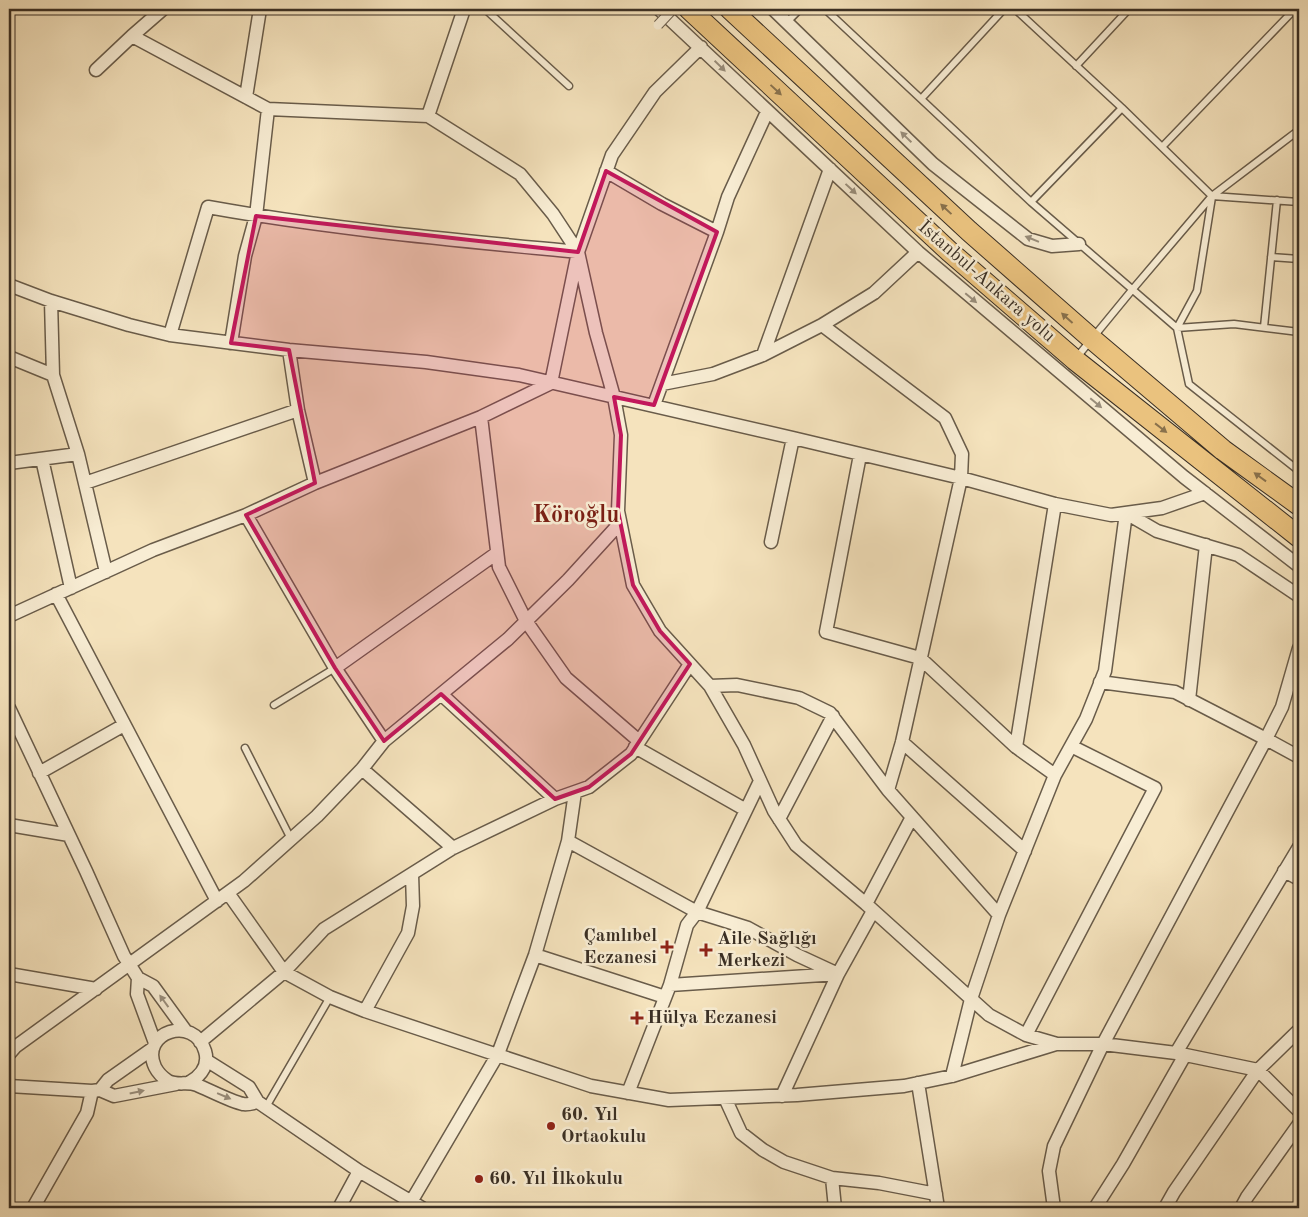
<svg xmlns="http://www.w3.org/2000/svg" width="1308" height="1217" viewBox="0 0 1308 1217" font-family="'Old Standard TT',serif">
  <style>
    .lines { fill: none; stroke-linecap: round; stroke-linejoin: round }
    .service-casing { stroke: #695c4a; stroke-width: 9 }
    .minor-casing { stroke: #695c4a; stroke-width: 15 }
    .trunk-casing { stroke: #3a2f24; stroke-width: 22 }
    .service { stroke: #f8edd4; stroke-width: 6 }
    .minor { stroke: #f8edd4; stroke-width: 12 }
    .trunk { stroke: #eac27e; stroke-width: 20 }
    .pedestrian-bridge-casing { stroke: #695c4a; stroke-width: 11; stroke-linecap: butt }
    .pedestrian-bridge { stroke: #f8edd4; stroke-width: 9 }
    .oneway { fill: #998e7c }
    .oneway2 { fill: #89714c }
    .marked { fill: #c2185b; fill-opacity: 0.2; stroke: #c2185b; stroke-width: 4; stroke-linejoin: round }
    .poi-dot { fill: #8f2418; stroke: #f8edd4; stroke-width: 2 }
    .labels { text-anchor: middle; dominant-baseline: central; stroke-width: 5; stroke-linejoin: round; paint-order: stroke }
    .street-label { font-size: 19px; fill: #3a2f24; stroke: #f8edd4 }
    .poi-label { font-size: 19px; font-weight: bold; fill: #3a2f24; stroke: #f8edd4; text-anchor: start }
    .district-label { font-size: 24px; font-weight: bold; fill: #7a1f14; stroke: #f8edd4 }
  </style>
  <rect width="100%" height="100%" fill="#f5e3bd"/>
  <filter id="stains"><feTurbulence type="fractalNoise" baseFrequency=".004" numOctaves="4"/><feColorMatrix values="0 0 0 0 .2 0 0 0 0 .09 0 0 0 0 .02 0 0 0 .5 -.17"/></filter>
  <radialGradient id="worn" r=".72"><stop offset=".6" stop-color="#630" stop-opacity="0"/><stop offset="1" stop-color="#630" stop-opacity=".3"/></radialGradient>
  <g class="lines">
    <!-- service casing -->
    <g class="service-casing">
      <path id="service" d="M485,9L569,86
        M825,9L1031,202L1177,328L1189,384L1299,471
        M1015,9L1122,108L1212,196L1299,202
        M787,22L800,9
        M1076,66L1129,9
        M921,99L1004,9
        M1162,147L1295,9
        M1031,202L1122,108
        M1271,257L1299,259
        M1264,327L1277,200
        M1177,328L1197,291L1212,197
        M1177,328L1234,324L1299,332
        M1077,357L1132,290L1212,196L1299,130
        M274,705L335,668
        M245,748L291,839
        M266,1107L330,997"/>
    </g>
    <!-- minor casing -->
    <g class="minor-casing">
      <path id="minor" d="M163,9L132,36L268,109L428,116L520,174L553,214L578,252L596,333L614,397L621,435L618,511L633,585L660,631L710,686L744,745L774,811L796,845L866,904L989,1015L1026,1035L1057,1044H1103L1176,1053L1258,1070L1299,1111
        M659,9L918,252L1184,477L1299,566
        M773,9L933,164L1028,239L1052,246L1079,244
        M96,70L132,36
        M246,97L260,9
        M428,116L464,9
        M606,171L662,204L717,232
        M9,285L51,301L129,325L170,335L289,350L426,362L519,375L793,438L961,478L1055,504L1111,515L1162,508L1205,493
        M51,301L53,375L78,454L106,572
        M822,325L945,418L962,454L961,478L902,742L888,790
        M170,335L208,207C330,229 455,240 578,252
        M231,343L245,256L256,216L268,109
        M289,350L298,410L315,483
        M763,355L830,169
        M9,357L53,375
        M662,384L713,374L763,355L822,325L874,293L918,252
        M654,405L717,232L728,197L767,112
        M481,417L499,567L526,621L566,678L639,741
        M860,455L826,632L920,658L1016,747L1055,775
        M42,459L71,588
        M9,463L78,454
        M85,483L298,410
        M246,515L335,668L384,741
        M771,542L793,438
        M56,594L217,901
        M9,616L153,550L246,515L315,483L481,417L551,383L578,252L612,155L655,92L701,47
        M335,668L497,553
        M1100,682L1175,692L1266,739L1282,707L1299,648
        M710,686L737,685L799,698L830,713L888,790L999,915
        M441,694L555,799
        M1189,700L1206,545
        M9,708L86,871L124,956L138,978L153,986L185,1030
        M902,742L1025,851
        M635,747L746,810
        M1016,747L1055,504
        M362,769L453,848
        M39,773L124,725
        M760,781L697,912L748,928L797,955L838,974L782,1096
        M779,819L833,716
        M9,825L69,835
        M568,841L697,912L687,925L670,985L628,1093
        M1284,871L1299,879
        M228,893L284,972L330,997L365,1011L591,1086L669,1100L797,1095L904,1086L952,1076L1056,1044
        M866,904L912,817
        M535,955L665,997
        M9,974L96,989
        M138,978L137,994L155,1043
        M670,985L838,974L873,911
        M365,1011L408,933L413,906L412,874
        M1026,1035L1155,788L1071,746
        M200,1042L284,972L324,929L453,848L555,799L589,787L631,754L690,664
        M1176,1053L1299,847
        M9,1054L15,1047L244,881L317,816L362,769L384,741L508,639L568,580L620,523
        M206,1060L249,1087L258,1102L359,1171L422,1208
        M952,1076L971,999L999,915L1055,775L1086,719L1105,671L1126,513L1157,531L1238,555L1299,596
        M190,1082C202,1075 209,1064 205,1051C194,1014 139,1032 155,1067C158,1073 162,1077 168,1081C178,1086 187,1081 197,1085C209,1090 232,1102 243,1104C247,1105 254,1103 258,1102
        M918,1083L938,1208
        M9,1086L92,1091L100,1090L114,1096L176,1084
        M100,1090L108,1080L152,1049
        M725,1098L741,1133L763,1150L784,1162L832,1178L879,1183L936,1194
        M832,1178L835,1208
        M411,1202L498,1054L535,955L568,841L575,792
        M33,1208L87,1113L92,1091
        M339,1208L359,1171
        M1054,1208L1049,1171L1054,1146L1103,1044L1266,739L1299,757
        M1095,1208L1123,1164L1185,1055
        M1165,1208L1174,1192L1258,1070L1299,1030
        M1241,1208L1247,1197L1299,1124"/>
    </g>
    <!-- trunk casing -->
    <g class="trunk-casing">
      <path id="trunk" d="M689,9L950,252L1075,360L1299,537
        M730,9L969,231L1092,339L1223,450L1299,505"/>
    </g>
    <!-- service -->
    <use href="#service" class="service"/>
    <!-- minor -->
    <use href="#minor" class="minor"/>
    <!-- trunk -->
    <use href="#trunk" class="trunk"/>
    <!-- pedestrian-bridge casing -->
    <g class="pedestrian-bridge-casing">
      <path id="pedestrian-bridge" d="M658,25L673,9"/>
    </g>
    <!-- pedestrian-bridge -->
    <use href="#pedestrian-bridge" class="pedestrian-bridge"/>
  </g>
  <!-- one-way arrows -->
  <defs><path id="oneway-solid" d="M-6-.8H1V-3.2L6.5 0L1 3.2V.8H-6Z" transform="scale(1.25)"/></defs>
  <g class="oneway">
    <use href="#oneway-solid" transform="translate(720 66) rotate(44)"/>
    <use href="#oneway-solid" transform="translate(906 137) rotate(-136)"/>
    <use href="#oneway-solid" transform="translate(851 189) rotate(43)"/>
    <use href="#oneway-solid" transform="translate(1032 239) rotate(-158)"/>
    <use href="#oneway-solid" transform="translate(971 298) rotate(40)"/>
    <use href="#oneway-solid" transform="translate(1096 403) rotate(40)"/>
    <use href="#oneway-solid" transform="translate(164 1001) rotate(-126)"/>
    <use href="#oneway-solid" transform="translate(137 1092) rotate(-12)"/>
    <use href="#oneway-solid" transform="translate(224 1096) rotate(23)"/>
  </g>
  <g class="oneway2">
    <use href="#oneway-solid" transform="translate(776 90) rotate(43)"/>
    <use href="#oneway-solid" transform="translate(946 209) rotate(-137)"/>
    <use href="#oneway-solid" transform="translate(1067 318) rotate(-138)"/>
    <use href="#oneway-solid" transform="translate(1161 428) rotate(38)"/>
    <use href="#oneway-solid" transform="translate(1260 477) rotate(-144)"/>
  </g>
  <!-- marked area -->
  <path class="marked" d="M606,171L717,232L654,405L614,397L621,435L618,511L633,585L660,631L690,664L631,754L589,787L555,799L441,694L384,741L335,668L246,515L315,483L289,350L231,343L256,216L578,252Z"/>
  <!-- markers -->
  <g class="poi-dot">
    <path d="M664.5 939.5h5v5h5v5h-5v5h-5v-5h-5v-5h5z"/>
    <path d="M703.5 942.5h5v5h5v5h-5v5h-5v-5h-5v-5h5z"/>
    <path d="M634.5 1010.5h5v5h5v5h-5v5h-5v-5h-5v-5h5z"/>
    <circle cx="551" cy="1126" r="5"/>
    <circle cx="479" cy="1179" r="5"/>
  </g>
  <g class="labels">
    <!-- street labels -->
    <g class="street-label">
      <text transform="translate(986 282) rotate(41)">İstanbul-Ankara yolu</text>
    </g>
    <!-- poi labels -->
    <g class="poi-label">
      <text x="657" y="936" text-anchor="end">Çamlıbel<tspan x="657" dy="22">Eczanesi</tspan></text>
      <text x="717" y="939">Aile Sağlığı<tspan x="717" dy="22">Merkezi</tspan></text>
      <text x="647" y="1018">Hülya Eczanesi</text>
      <text x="561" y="1115">60. Yıl<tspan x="561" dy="22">Ortaokulu</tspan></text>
      <text x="489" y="1179">60. Yıl İlkokulu</text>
    </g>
    <!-- district labels -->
    <g class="district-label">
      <text x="576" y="516">Köroğlu</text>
    </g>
  </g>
  <!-- margin -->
  <rect width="1308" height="1217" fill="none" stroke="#f5e3bd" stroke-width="30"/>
  <rect x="10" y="10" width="1288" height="1197" fill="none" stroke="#3a2f24" stroke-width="2.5"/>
  <rect x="15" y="15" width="1278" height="1187" fill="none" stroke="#3a2f24"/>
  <rect width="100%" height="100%" filter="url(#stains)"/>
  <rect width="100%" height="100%" fill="url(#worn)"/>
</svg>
